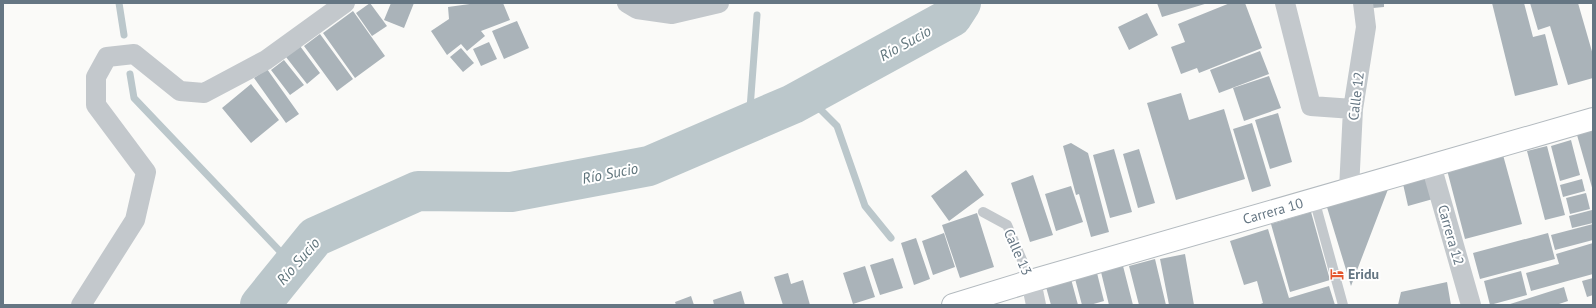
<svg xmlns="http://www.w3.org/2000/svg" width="1596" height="308" viewBox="0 0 1596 308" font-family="'PT Sans',sans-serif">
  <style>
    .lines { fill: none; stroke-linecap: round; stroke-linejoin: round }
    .stream { stroke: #bbc7cb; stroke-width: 7 }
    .river { stroke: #bbc7cb; stroke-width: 40 }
    .building { fill: #aab3b9 }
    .secondary-casing { stroke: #b3babf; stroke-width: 24 }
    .service { stroke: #c3c8cc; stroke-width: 10 }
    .minor { stroke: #c3c8cc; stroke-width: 20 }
    .secondary { stroke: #fff; stroke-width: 22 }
    .labels { text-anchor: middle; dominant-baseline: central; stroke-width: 4; stroke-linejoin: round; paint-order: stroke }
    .street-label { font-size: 14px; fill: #657683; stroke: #fff }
    .poi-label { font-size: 14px; font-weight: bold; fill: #657683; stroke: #fff; text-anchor: start }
    .water-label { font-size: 15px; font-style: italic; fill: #60757c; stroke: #fff }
  </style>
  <rect width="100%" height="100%" fill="#fafaf8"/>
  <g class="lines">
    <!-- stream -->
    <path class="stream" d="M119,3L124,35
      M130,74L134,98L293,265
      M801,100L821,110L837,126L865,206L891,238
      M749,122L757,15"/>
    <!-- river -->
    <path class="river" d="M260,305L315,237L418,191L511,192L649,166L793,104L952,17L961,3"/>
  </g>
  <!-- building -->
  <path class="building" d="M370,3L387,26L372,36L356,13Z
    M391,3H414L404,28L384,20Z
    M477,3H503L510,20L481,31L485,36L467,51L461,44L447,55L431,31L449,19L448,7Z
    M1157,3H1208L1162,17Z
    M1230,3H1245L1262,48L1199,73L1197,68L1181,74L1171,47L1185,42L1178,24Z
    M1372,3H1384V7L1373,8Z
    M1492,3H1524L1533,37L1545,34L1558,85L1515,96Z
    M1530,3H1578L1593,55V78L1568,85L1550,26L1538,30Z
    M353,11L385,56L355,78L323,33Z
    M1147,13L1158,35L1129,50L1118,27Z
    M517,21L529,48L504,59L492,31Z
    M320,34L353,79L337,91L304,46Z
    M489,42L497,59L481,66L473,49Z
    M300,46L320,73L307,84L286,57Z
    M461,48L474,63L463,72L450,57Z
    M1260,51L1269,74L1219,93L1210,70Z
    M284,60L304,85L290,95L271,70Z
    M267,69L299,114L286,123L254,78Z
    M1269,76L1281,108L1244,121L1233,88Z
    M251,84L279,120L251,143L222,108Z
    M1181,93L1189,120L1224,109L1245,179L1176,200L1147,103Z
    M1278,113L1292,162L1270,169L1255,120Z
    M1252,123L1271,186L1252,192L1233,129Z
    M1593,130V191L1577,135Z
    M1571,140L1580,175L1560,181L1551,146Z
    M1071,143L1088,153L1109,232L1091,237L1079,194L1076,195L1063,146Z
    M1547,146L1565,215L1545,220L1527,151Z
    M1114,149L1132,212L1110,218L1093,155Z
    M1139,149L1155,203L1138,208L1123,154Z
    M1503,155L1522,224L1465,239L1447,170Z
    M966,170L984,195L949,221L931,196Z
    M1033,175L1053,235L1030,242L1011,183Z
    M1428,177L1433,199L1408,206L1403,184Z
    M1582,179L1585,191L1563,197L1560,185Z
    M1390,184L1351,286L1326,204Z
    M1071,186L1083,222L1056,231L1045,194Z
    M1586,193L1590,209L1570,214L1566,198Z
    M1592,210L1593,223L1572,228L1569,216Z
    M1311,212L1330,280L1290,292L1271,224Z
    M977,213L994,267L960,278L942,225Z
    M1593,224V240L1555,250L1551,235Z
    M1268,229L1289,298L1329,286L1335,305H1258L1263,303L1257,281L1244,285L1230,241Z
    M944,233L955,267L933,275L922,241Z
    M1548,233L1555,259L1480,279L1473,253Z
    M916,238L930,279L914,285L901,243Z
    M1593,243V274L1531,291L1526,273L1559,264L1556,254Z
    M1185,254L1194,305H1169L1160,259Z
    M893,258L903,288L880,295L870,265Z
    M1155,259L1166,305H1139L1129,266Z
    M865,266L875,297L853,304L843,273Z
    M1123,266L1133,305H1109L1101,272Z
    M1096,269L1104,301L1090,305H1082L1074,275Z
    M1521,271L1527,295L1490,305L1484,281Z
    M788,273L791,284L803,280L810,305H783L774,277Z
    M1593,278V295L1587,297L1582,281Z
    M1071,279L1078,305H1051L1046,287Z
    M1447,282L1451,305H1398L1401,292Z
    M1564,287L1568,301L1556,305H1507Z
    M741,291L745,305H714L713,300Z
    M691,296L694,305H676L675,302Z"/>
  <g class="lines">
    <!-- secondary casing -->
    <g class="secondary-casing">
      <path id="secondary" d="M953,305L1031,281L1593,119"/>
    </g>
    <!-- service -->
    <path class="service" d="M1314,199L1343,305
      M983,212L1007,225L1031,281"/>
    <!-- minor -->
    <path class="minor" d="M627,3L637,9L672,14L719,3
      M1285,3L1311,106L1353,109
      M1431,165L1471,305
      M1349,189L1353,109L1366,27L1363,3
      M1031,281L1036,305
      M81,305L135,220L146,172L96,105V77L107,57L134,54L180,91L204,93L266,60L345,3"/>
    <!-- secondary -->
    <use href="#secondary" class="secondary"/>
  </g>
  <!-- icons -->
  <defs>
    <g id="hotel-bare" transform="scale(1.08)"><path d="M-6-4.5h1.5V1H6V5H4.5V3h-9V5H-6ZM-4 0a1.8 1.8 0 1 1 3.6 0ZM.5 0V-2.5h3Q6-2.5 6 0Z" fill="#e4572e" stroke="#fff" stroke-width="2.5" paint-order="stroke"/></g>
  </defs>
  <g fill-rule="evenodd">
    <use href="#hotel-bare" x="1337" y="274"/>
  </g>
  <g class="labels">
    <!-- street labels -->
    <g class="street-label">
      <text transform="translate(1356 96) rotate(-83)">Calle 12</text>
      <text transform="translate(1273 211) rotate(-16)">Carrera 10</text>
      <text transform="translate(1451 235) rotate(74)">Carrera 12</text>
      <text transform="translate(1018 252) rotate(66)">Calle 13</text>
    </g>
    <!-- poi labels -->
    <g class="poi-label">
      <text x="1348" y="274">Eridu</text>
    </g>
    <!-- water labels -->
    <g class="water-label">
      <text transform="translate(905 43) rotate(-29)">Río Sucio</text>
      <text transform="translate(610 173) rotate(-11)">Río Sucio</text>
      <text transform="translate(298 261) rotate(-49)">Río Sucio</text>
    </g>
  </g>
  <!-- border -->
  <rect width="1596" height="308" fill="none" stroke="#657683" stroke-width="8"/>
</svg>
